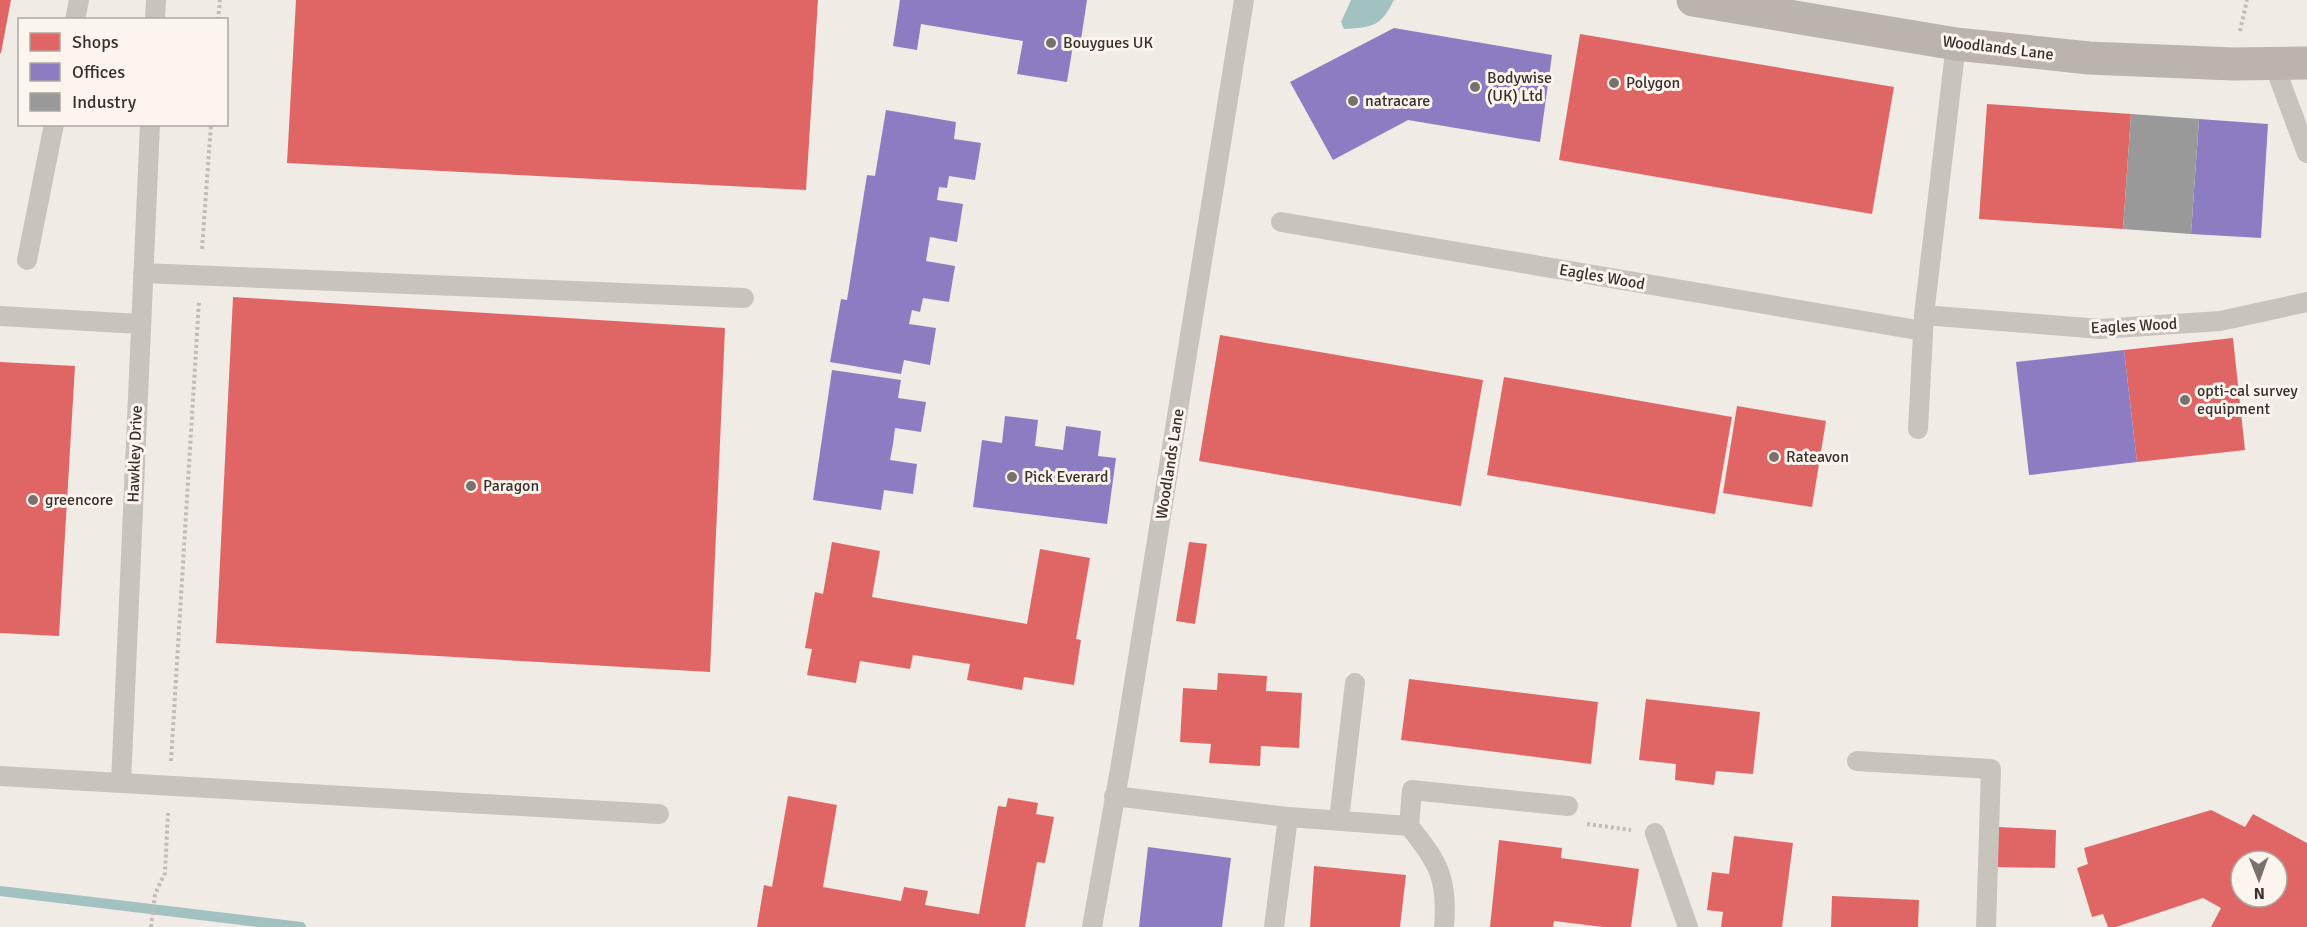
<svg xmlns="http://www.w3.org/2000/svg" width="2307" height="927" viewBox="0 0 2307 927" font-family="Signika,sans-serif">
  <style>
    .water { fill: #a1c2c1 }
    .shops { fill: #e06666; fill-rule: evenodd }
    .offices { fill: #8e7cc3 }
    .industry { fill: #999 }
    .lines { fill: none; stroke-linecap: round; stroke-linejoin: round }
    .stream { stroke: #a1c2c1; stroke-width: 10 }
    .path { stroke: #c2bbb6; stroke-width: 4; stroke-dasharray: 3 3; stroke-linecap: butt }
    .lane { stroke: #c9c3be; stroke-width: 20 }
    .secondary { stroke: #bab3ae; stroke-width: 33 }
    .poi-dot { fill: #7a716c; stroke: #fbf5ee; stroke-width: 2 }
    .labels { text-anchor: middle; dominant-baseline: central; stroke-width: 6; stroke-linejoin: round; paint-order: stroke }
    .poi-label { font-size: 16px; fill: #3b302b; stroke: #fbf5ee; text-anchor: start }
    .street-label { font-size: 16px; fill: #3b302b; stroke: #fbf5ee }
  </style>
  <rect width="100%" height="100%" fill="#f0ebe5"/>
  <!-- water -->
  <path class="water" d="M1351,0H1394C1380,27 1374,27 1344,29L1341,22Z"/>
  <!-- shops -->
  <path class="shops" d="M0,0H11L1,53H0Z
    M296,0H818L806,190L287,163Z
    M1580,34L1894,87L1872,214L1559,160Z
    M1987,104L2131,114L2123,229L1979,219Z
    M233,297L725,328L710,672L216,643Z
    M1220,335L1483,380L1461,506L1199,461Z
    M2233,338L2245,450L2137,462L2124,350Z
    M0,362L75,366L59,636L0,633Z
    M1504,377L1732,417L1715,514L1487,475Z
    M1737,406L1826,421L1812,507L1723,493Z
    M832,542L880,551L872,597L1027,624L1040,549L1090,558L1076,639L1081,640L1074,685L1024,677L1022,690L967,680L970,664L913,655L910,669L860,661L856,683L807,675L812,649L805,648L815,592L823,594Z
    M1189,542L1207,544L1195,624L1176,621Z
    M1218,673L1267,676L1266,691L1302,693L1299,748L1261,746L1260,766L1209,763L1211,744L1180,742L1183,688L1217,690Z
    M1409,679L1598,702L1591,764L1401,740Z
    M1646,699L1760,712L1753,774L1716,771L1714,785L1675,780L1676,764L1639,760Z
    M788,796L837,805L823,887L901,901L904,887L928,891L925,905L979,914L998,806L1006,807L1008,798L1038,803L1036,814L1054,817L1045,863L1037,862L1025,927H757L764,885L772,887Z
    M2211,810L2245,827L2253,814L2307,843V927H2211L2221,908L2203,898L2116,927H2108L2103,914L2092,917L2077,868L2088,864L2084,848ZM2241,861H2277V897H2241Z
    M1998,827L2056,830L2055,868L1996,867Z
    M1734,836L1793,843L1782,927H1721L1723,912L1707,910L1712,872L1729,874Z
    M1499,840L1562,848L1561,858L1639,869L1631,927H1603L1554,921L1553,927H1490Z
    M1314,866L1406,875L1400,927H1310Z
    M1832,896L1919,900L1918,927H1831Z"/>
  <!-- offices -->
  <path class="offices" d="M900,0H1087L1080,46L1073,45L1067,82L1017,74L1023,41L921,24L917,50L893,46Z
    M1394,28L1552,55L1540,142L1408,120L1333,160L1290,82Z
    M886,110L956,122L954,139L981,143L975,180L949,176L947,188L939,187L937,200L963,204L957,242L930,237L926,261L955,266L949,302L923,298L920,312L912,310L909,324L936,328L930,365L904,360L901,374L830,362L841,299L847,300L867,175L875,176Z
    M2199,119L2268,124L2261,238L2191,234Z
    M2124,350L2137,462L2029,475L2016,362Z
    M832,370L901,380L898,398L926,402L921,432L895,428L893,444L890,460L917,464L913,494L884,490L881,510L813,500Z
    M1005,416L1038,420L1035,446L1063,450L1066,426L1101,431L1098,456L1116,458L1107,524L973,507L982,440L1002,443Z
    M1148,847L1231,858L1222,927H1139Z"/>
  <!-- industry -->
  <path class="industry" d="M2131,114L2199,119L2191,234L2123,229Z"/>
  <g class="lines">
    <!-- stream -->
    <path class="stream" d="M0,891L301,927"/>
    <!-- path -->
    <path class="path" d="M218,20L220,0
      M2240,31L2247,0
      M202,249L211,124
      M171,761L199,301
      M1587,824L1631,830
      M151,927L155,894L165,873L168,813"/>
    <!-- lane -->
    <path class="lane" d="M75,20L79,0
      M155,20L156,0
      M2273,62L2307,153
      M1281,222L1923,331
      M27,260L54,124
      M143,273L744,298
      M1924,315L2100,329L2220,321L2307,302
      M0,316L140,324
      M1918,429L1924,315L1956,44
      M1857,761L1991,769L1986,927
      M0,776L659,814
      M121,783L150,124
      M1114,796L1288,817L1409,826L1412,790L1568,806
      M1339,820L1355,683
      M1409,826C1439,863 1448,879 1444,927
      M1655,833L1688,927
      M1092,927L1122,758L1244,0
      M1274,927L1288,817"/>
    <!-- secondary -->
    <path class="secondary" d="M1693,0L1956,44L2089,58L2233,64L2307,63"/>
  </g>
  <!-- markers -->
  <g class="poi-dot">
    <circle cx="1051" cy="43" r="6"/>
    <circle cx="1614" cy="83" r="6"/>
    <circle cx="1475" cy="87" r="6"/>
    <circle cx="1353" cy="101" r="6"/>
    <circle cx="2185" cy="400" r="6"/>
    <circle cx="1774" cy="457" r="6"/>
    <circle cx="1012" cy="477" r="6"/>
    <circle cx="471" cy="486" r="6"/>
    <circle cx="33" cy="500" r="6"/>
  </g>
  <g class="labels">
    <!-- poi labels -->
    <g class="poi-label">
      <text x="1063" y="43">Bouygues UK</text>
      <text x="1487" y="78">Bodywise<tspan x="1487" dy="18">(UK) Ltd</tspan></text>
      <text x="1626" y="83">Polygon</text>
      <text x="1365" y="101">natracare</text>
      <text x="2197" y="391">opti-cal survey<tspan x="2197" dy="18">equipment</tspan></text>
      <text x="1786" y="457">Rateavon</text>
      <text x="1024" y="477">Pick Everard</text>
      <text x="483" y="486">Paragon</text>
      <text x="45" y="500">greencore</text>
    </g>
    <!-- street labels -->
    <g class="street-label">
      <text transform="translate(1998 48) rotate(7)">Woodlands Lane</text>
      <text transform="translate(1602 277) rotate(10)">Eagles Wood</text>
      <text transform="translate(2134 326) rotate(-3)">Eagles Wood</text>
      <text transform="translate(135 454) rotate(-88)">Hawkley Drive</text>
      <text transform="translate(1170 464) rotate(-81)">Woodlands Lane</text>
    </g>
  </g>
  <!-- legend -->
  <rect x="18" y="18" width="210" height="108" fill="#fbf5ee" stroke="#aea6a0" stroke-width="1.5"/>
  <rect x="30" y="33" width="30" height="18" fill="#e06666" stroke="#aea6a0" stroke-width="1.5"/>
  <text x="72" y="48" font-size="18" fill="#3b302b">Shops</text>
  <rect x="30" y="63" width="30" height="18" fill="#8e7cc3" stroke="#aea6a0" stroke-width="1.5"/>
  <text x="72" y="78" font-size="18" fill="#3b302b">Offices</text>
  <rect x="30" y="93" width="30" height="18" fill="#999999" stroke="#aea6a0" stroke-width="1.5"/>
  <text x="72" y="108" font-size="18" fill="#3b302b">Industry</text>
  <!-- north arrow -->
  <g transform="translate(2259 879) rotate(179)"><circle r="28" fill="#fbf5ee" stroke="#aea6a0" stroke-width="1.5"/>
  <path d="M0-4.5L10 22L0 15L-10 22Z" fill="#7a716c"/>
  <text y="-9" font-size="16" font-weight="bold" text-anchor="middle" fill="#3b302b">N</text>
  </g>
</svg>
